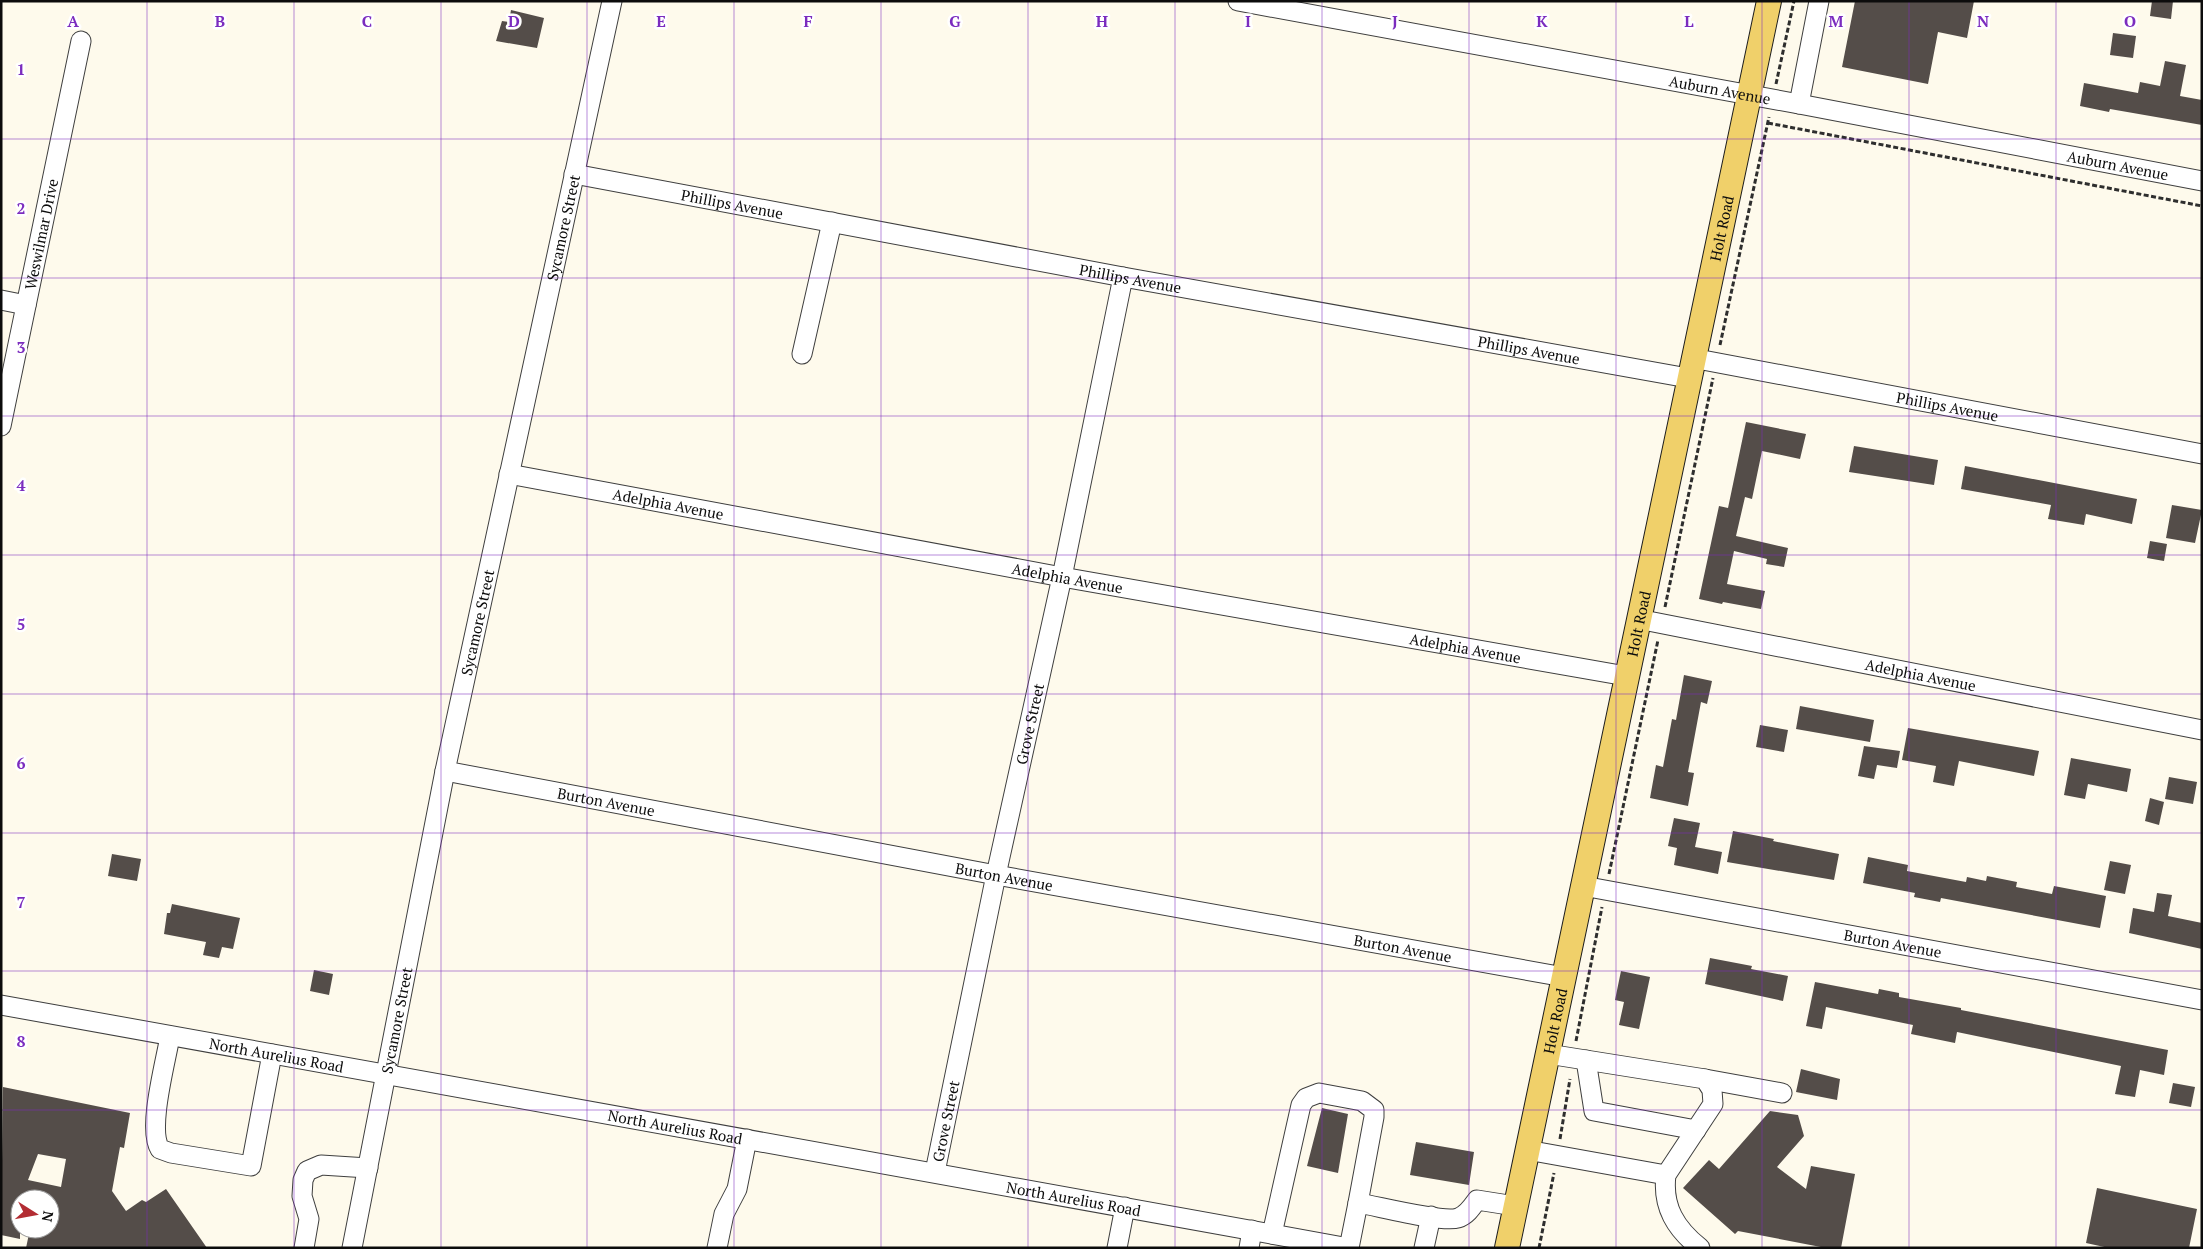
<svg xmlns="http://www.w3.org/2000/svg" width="2203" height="1249" viewBox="0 0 2203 1249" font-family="'PT Serif',serif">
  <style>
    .building { fill: #544d49; fill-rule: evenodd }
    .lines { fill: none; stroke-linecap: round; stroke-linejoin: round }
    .minor-casing { stroke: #3f3f3f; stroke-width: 21 }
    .major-casing { stroke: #1d1d1d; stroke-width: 26 }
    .path { stroke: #2e2e2e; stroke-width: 3; stroke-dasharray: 5 2.5; stroke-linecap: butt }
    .minor { stroke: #fff; stroke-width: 19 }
    .major { stroke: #f0d06a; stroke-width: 24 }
    .grid { fill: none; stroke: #7b2cbf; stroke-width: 1; stroke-opacity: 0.55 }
    .labels { text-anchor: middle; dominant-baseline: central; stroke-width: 5; stroke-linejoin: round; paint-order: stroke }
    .street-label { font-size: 15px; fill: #0c0c0c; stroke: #fff }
    .grid-label { font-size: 16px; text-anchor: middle; font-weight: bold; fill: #7b2cbf; stroke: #fff; stroke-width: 5; stroke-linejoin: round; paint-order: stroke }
  </style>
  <rect width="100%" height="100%" fill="#fefaec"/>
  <!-- building -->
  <path class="building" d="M1855,1H1974L1967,38L1938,32L1928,84L1842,67Z
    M2152,1H2173L2171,19L2150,16Z
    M511,10L544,18L537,48L496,41L502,21L509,22Z
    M2113,33L2136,36L2133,58L2110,55Z
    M2165,61L2186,65L2180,96L2202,100V125L2110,109L2109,112L2080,106L2084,83L2138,93L2140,82L2160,86Z
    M1746,422L1806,434L1800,459L1762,451L1752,499L1745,497L1736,536L1788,548L1784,567L1766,564L1767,559L1734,551L1727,584L1765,591L1761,609L1723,602L1722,604L1699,599L1719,506L1728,508Z
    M1854,446L1938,460L1934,485L1849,472Z
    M1965,466L2137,499L2132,524L2086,514L2084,525L2048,519L2051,505L1961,489Z
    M2172,505L2202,510L2195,543L2166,538Z
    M2150,541L2167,544L2164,561L2147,558Z
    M1684,675L1712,681L1707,704L1701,702L1688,772L1694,773L1688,806L1650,798L1656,765L1663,767L1672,719L1676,720Z
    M1800,706L1874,720L1870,742L1796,729Z
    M1760,725L1788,730L1784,752L1756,747Z
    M1908,728L2039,751L2034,776L1959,761L1954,786L1933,782L1936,766L1902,760Z
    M1864,746L1900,751L1897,768L1877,765L1874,779L1858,776Z
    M2071,758L2131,769L2127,792L2088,784L2085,799L2064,795Z
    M2169,777L2197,782L2193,804L2165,799Z
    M2150,798L2164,802L2159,825L2145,821Z
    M1674,818L1700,823L1695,847L1722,852L1718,874L1674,865L1677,848L1668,846Z
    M1733,831L1774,839L1773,841L1839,854L1834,880L1727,862Z
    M112,854L141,859L137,881L108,876Z
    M1868,857L1908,865L1907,871L1966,882L1967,877L1986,881L1987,876L2017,882L2016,887L2052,894L2054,886L2106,896L2100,928L1941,898L1940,902L1914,897L1915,893L1863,883Z
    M2110,861L2131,865L2125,894L2104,890Z
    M2157,893L2172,895L2168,916L2202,923V949L2129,933L2133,908L2154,912Z
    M172,904L240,918L233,949L222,947L219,958L203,955L206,942L164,934L167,913H170Z
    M1710,958L1752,966L1751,969L1788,976L1783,1001L1705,984Z
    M314,970L333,974L329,995L310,991Z
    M1621,971L1650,977L1639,1029L1619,1025L1624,1002L1615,1000Z
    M1815,982L1878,994L1879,989L1899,993V997L1961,1008V1010L2168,1050L2164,1075L2140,1070L2135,1097L2115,1094L2121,1066L1957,1032L1955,1043L1911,1034L1913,1025L1826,1007L1822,1029L1806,1026Z
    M1801,1069L1840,1079L1837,1100L1796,1092Z
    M2173,1083L2195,1087L2191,1107L2169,1103Z
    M3,1087L130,1113L124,1148L120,1147L112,1191L126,1211L142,1200L146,1202L166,1189L207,1248H26L30,1229H50V1199H20V1239L1,1235ZM38,1154L66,1159L61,1187L28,1180Z
    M1322,1108L1348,1114L1338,1173L1307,1166Z
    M1770,1111L1798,1115L1804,1136L1777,1167L1806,1189L1811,1166L1855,1174L1841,1248H1826L1738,1231L1735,1234L1683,1188L1709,1160L1719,1169Z
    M1416,1142L1474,1152L1469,1185L1410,1175Z
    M2097,1188L2197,1209L2189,1248H2109L2086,1243Z"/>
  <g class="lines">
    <!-- minor casing -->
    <g class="minor-casing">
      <g id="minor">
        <path id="s1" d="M1238,1L1799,104L2202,181"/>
        <path d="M1799,104L1819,1"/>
        <path id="s2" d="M574,174L1123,277L1688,378"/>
        <path d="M1,300L26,305"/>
        <path d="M802,354L832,222"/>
        <path id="s3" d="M1692,358L2202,454"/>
        <path id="s4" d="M1,426L81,41"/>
        <path id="s5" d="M509,474L1062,577L1626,676"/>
        <path id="s6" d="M1638,619L2202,730"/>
        <path id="s7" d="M445,771L996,875L1564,977"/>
        <path id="s8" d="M1583,886L2202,1000"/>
        <path id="s9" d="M1,1005L1349,1248"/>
        <path d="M170,1036C166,1061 147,1129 160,1149L171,1153L251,1166L272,1054"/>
        <path d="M1548,1054L1705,1079L1712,1090L1713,1104L1666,1175C1662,1207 1676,1229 1700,1248"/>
        <path d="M1586,1060L1594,1111L1696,1130"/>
        <path d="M1705,1079L1782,1093"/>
        <path d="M1527,1150L1666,1175"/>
        <path id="s10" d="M935,1172L996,875L1062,577L1123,277"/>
        <path d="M1272,1234L1301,1105L1306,1098L1319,1093L1362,1101L1374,1110V1117L1358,1203"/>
        <path d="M304,1248L309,1219L302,1196L303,1180L307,1171L321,1165L368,1168"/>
        <path id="s11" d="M352,1248L445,771L612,1"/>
        <path d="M717,1248L724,1214L737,1189L747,1139"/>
        <path d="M1117,1248L1125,1207"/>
        <path d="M1249,1248L1252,1230"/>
        <path d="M1349,1248L1358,1203C1377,1206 1442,1223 1458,1218C1467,1215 1472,1207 1477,1200L1515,1206"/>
        <path d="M1424,1248L1431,1216"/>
      </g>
    </g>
    <!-- major casing -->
    <g class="major-casing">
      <g id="major">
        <path id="s12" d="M1507,1248L1769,1"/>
      </g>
    </g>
    <!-- path -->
    <path class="path" d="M1776,84L1794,1
      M1768,123L2202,206
      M1720,345L1769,117
      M1665,607L1713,378
      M1609,874L1658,640
      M1576,1041L1602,907
      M1560,1139L1570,1079
      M1539,1248L1554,1173"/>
    <!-- minor -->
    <use href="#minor" class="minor"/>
    <!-- major -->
    <use href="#major" class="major"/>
  </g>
  <!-- grid -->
  <path class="grid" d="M147,1V1248M294,1V1248M441,1V1248M587,1V1248M734,1V1248M881,1V1248M1028,1V1248M1175,1V1248M1322,1V1248M1469,1V1248M1616,1V1248M1762,1V1248M1909,1V1248M2056,1V1248M1,139H2202M1,278H2202M1,416H2202M1,555H2202M1,694H2202M1,833H2202M1,971H2202M1,1110H2202"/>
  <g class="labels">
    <!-- street labels -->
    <g class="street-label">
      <text stroke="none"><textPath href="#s1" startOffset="490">Auburn Avenue</textPath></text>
      <text stroke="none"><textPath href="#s1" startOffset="895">Auburn Avenue</textPath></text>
      <text stroke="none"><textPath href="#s2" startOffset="161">Phillips Avenue</textPath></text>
      <text stroke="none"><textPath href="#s11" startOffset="1042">Sycamore Street</textPath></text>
      <text stroke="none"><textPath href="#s12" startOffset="1042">Holt Road</textPath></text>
      <text stroke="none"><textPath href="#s4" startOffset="196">Weswilmar Drive</textPath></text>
      <text stroke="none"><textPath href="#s2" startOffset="566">Phillips Avenue</textPath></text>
      <text stroke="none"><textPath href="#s2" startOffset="971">Phillips Avenue</textPath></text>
      <text stroke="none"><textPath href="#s3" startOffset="260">Phillips Avenue</textPath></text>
      <text stroke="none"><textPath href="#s5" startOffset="162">Adelphia Avenue</textPath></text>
      <text stroke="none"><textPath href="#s5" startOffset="568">Adelphia Avenue</textPath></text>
      <text stroke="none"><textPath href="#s11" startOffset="638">Sycamore Street</textPath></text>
      <text stroke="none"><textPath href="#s12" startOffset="638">Holt Road</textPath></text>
      <text stroke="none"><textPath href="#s5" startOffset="972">Adelphia Avenue</textPath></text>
      <text stroke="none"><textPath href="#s6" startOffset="288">Adelphia Avenue</textPath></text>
      <text stroke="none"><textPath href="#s10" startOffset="458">Grove Street</textPath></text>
      <text stroke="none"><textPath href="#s7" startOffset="164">Burton Avenue</textPath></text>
      <text stroke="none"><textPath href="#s7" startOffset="569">Burton Avenue</textPath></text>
      <text stroke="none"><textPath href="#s8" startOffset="315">Burton Avenue</textPath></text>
      <text stroke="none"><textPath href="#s7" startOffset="974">Burton Avenue</textPath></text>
      <text stroke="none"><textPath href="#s11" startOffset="232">Sycamore Street</textPath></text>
      <text stroke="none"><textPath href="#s12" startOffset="232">Holt Road</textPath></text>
      <text stroke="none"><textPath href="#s9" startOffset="280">North Aurelius Road</textPath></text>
      <text stroke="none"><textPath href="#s10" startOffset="52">Grove Street</textPath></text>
      <text stroke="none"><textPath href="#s9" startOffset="685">North Aurelius Road</textPath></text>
      <text stroke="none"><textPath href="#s9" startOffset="1090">North Aurelius Road</textPath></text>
    </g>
  </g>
  <g class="grid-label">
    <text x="73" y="27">A</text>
    <text x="220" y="27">B</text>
    <text x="367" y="27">C</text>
    <text x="514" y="27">D</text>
    <text x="661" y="27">E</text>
    <text x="808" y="27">F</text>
    <text x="955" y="27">G</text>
    <text x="1102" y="27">H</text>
    <text x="1248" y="27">I</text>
    <text x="1395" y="27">J</text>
    <text x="1542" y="27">K</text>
    <text x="1689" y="27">L</text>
    <text x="1836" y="27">M</text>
    <text x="1983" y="27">N</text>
    <text x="2130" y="27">O</text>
    <text x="21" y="75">1</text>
    <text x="21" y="214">2</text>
    <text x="21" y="353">3</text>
    <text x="21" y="491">4</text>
    <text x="21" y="630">5</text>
    <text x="21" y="769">6</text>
    <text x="21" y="908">7</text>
    <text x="21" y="1047">8</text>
  </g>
  <!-- border -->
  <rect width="2203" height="1249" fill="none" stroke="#0c0c0c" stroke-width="5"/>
  <!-- north arrow -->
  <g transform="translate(35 1214) rotate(101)"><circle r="24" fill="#ffffff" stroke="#9e9e9e"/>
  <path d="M0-4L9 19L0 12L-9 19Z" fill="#b32d33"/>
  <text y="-8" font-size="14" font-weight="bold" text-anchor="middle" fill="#0c0c0c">N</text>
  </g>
</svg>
